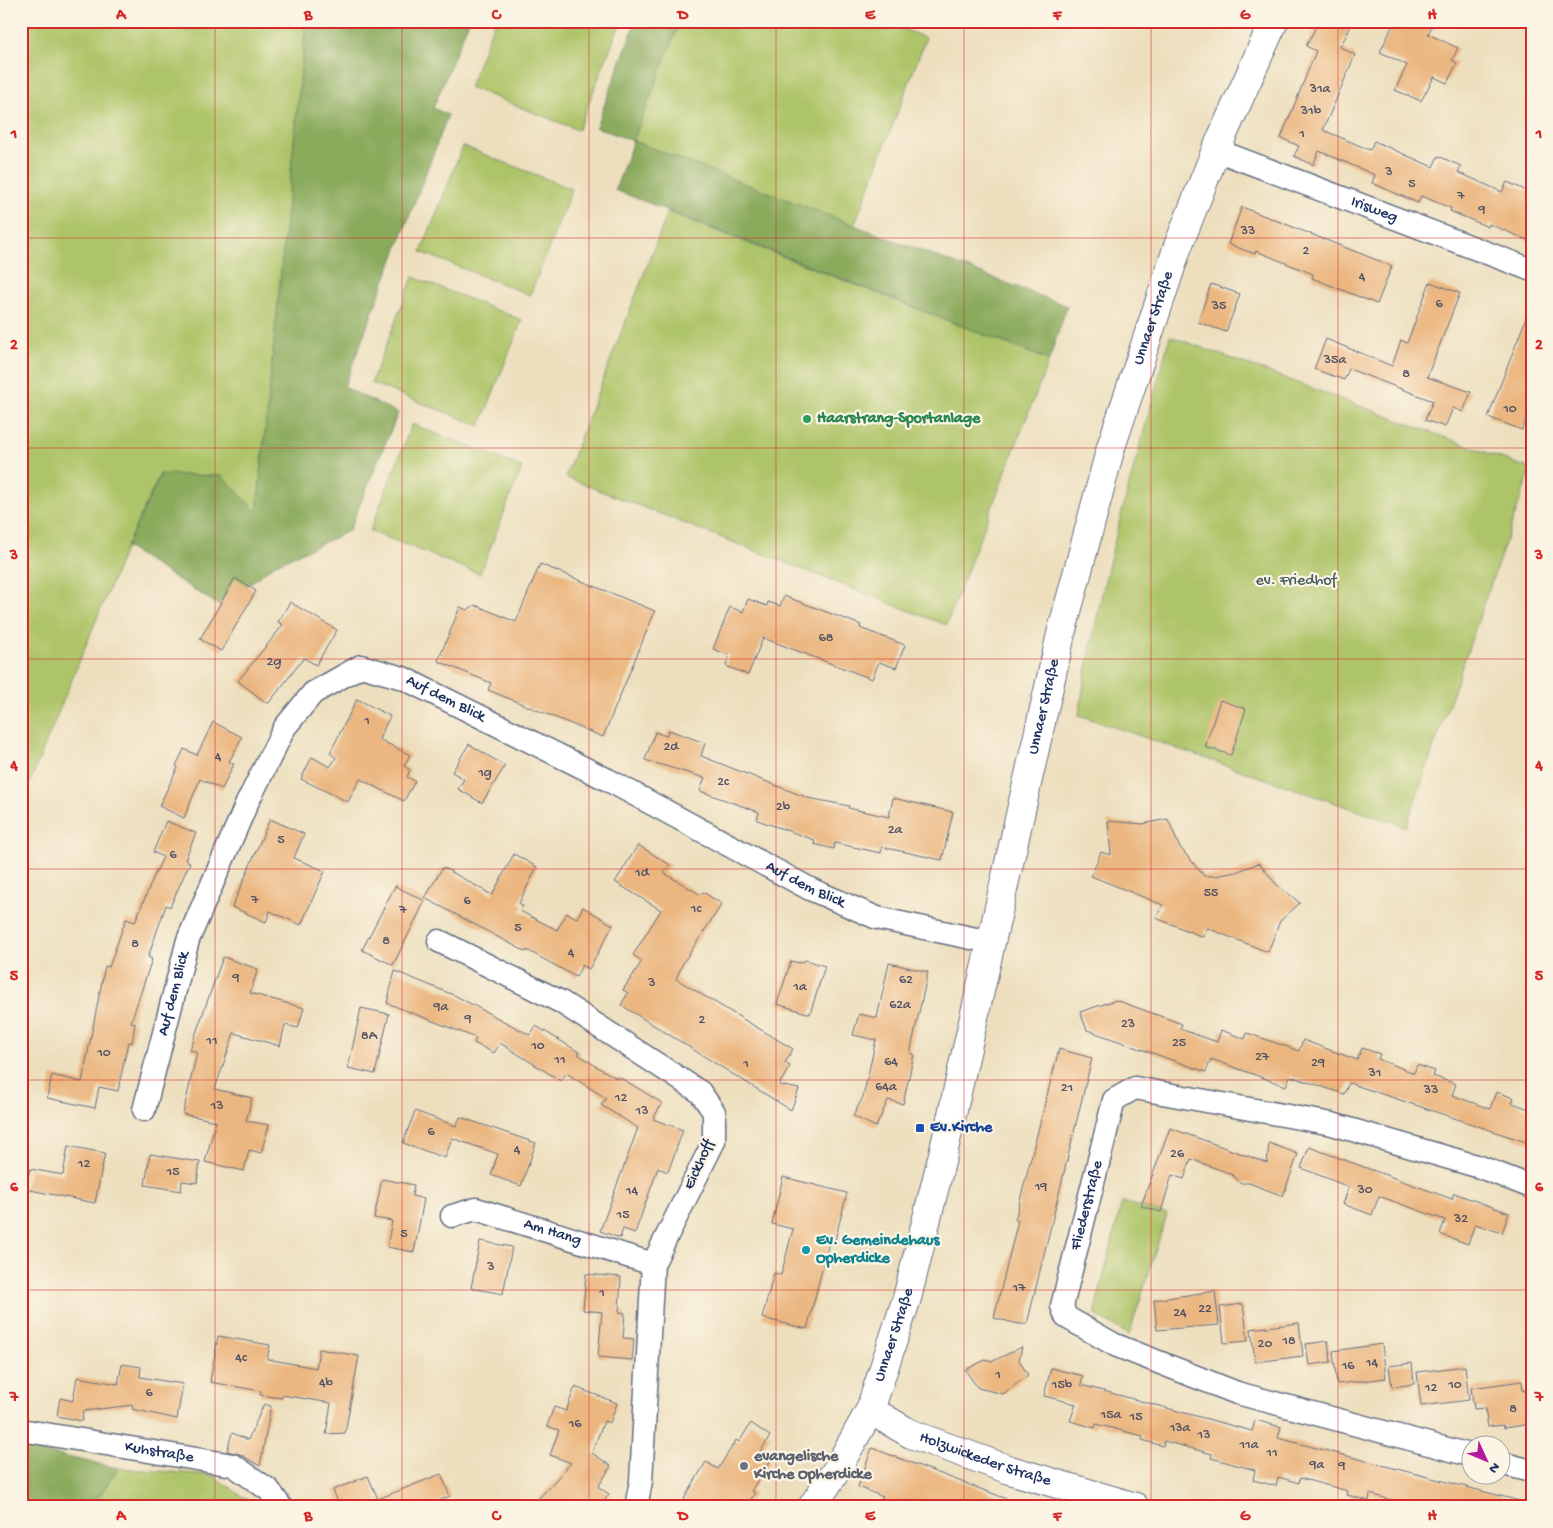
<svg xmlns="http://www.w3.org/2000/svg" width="1553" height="1528" viewBox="0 0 1553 1528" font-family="'Gochi Hand',sans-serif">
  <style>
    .green { fill: #aec468; stroke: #647a63 }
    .forest { fill: #8aaa5c; stroke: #526c5d }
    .building { fill: #ebb67f }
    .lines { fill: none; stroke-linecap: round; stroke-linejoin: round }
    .street-casing { stroke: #646d80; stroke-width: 25 }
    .secondary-casing { stroke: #646d80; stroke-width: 30 }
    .street { stroke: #fff; stroke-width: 22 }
    .secondary { stroke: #fff; stroke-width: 28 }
    .grid { fill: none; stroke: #d62828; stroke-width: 1; stroke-opacity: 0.55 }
    .leisure-dot { fill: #2e9e5b; stroke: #fcf5e5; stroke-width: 2 }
    .transit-dot { fill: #1a4fb4; stroke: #fcf5e5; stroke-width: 2 }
    .culture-dot { fill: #0f9aa8; stroke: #fcf5e5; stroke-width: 2 }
    .worship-dot { fill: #6b7280; stroke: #fcf5e5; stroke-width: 2 }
    .labels { text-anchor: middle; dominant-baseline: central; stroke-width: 4.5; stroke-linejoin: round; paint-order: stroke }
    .number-label { font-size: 14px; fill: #4f5166 }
    .street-label { font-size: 16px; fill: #1b2f5e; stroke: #fcf5e5 }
    .leisure-label { font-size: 16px; font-weight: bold; fill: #27864d; stroke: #fcf5e5; text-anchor: start }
    .park-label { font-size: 16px; fill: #475c61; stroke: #fcf5e5 }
    .transit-label { font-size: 16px; font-weight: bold; fill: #164399; stroke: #fcf5e5; text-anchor: start }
    .culture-label { font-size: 16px; font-weight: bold; fill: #0d838f; stroke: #fcf5e5; text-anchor: start }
    .worship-label { font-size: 16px; font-weight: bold; fill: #5b616d; stroke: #fcf5e5; text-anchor: start }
    .neatline { fill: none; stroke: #d62828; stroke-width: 2 }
    .grid-label { font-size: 16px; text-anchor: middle; font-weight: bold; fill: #d62828 }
  </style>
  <rect width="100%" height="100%" fill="#fcf5e5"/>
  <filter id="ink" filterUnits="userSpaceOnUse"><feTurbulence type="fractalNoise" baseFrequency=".02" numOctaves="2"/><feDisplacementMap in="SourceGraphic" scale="10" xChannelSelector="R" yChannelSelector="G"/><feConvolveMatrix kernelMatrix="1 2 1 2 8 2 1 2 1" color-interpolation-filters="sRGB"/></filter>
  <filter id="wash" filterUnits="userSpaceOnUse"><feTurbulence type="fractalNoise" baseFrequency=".0096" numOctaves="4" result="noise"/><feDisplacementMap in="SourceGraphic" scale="20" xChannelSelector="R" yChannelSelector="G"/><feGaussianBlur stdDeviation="1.12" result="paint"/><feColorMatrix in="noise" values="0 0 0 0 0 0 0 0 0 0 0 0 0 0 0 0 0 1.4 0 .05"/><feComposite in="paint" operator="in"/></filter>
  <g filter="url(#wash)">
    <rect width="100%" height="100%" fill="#eddfbe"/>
    <!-- green -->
    <path class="green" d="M21,21H306L257,513L160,474L126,547L21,804Z
      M495,21H614L620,24L578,130L469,87Z
      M680,21H882L926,38L854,226L633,141Z
      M463,146L572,189L530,295L421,252Z
      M668,212L1049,360L946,625L565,477Z
      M413,277L522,320L480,426L371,383Z
      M1170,336L1531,469L1406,827L1079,715C1098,586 1136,461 1170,336Z
      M412,424L522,467L480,574L370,531Z
      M1122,1202L1167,1214L1129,1335L1094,1314Z
      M118,1468L212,1475L256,1506L92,1507Z"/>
    <!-- forest -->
    <path class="forest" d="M306,21H469L433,108L448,115L344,387L398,413L349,531L274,565L220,606L126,547L161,474L222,476L257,512Z
      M636,21H680L633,141L1067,306L1049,360L615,190L633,141L596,127Z
      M21,1447L118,1468L92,1507H21Z"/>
    <g id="blocks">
      <!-- building -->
      <path class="building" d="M1319,21H1340L1351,26L1340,47L1355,55L1323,130L1370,150L1374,141L1433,167L1438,156L1461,166L1458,172L1502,192L1507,182L1532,193V242L1489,224L1488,227L1450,211L1451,208L1421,196L1418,203L1372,183L1375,175L1319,151L1313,165L1294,156L1299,146L1281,138L1316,51L1306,46Z
        M1395,21H1434L1428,34L1458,48L1452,60L1457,63L1447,83L1434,77L1421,101L1395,90L1407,65L1380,52Z
        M1242,207L1392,266L1377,304L1312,278L1313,274L1256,251L1255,254L1228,244Z
        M1430,282L1460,293L1427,377L1471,392L1463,412L1453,408L1445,427L1425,420L1433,401L1349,369L1344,380L1314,369L1326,339L1392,366L1401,340L1407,343Z
        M1211,284L1240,294L1226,332L1198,322Z
        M1530,308L1532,402L1522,430L1488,417Z
        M540,564L655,611L603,737L488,690L491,683L438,661L460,607L467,610L475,605L516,622Z
        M235,578L256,591L221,651L200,639Z
        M784,596L861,625L860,628L905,645L896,668L879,662L872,679L763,638L748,675L726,666L729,655L713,649L730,607L743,612L748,599L767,606L768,602L780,606Z
        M290,602L337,630L316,665L304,658L268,704L238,681L283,625L278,622Z
        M357,699L390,716L379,739L410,755L404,766L410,770L407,777L415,781L404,801L360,779L348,802L301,779L312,757L330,767L336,758L330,753Z
        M1220,700L1246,709L1231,755L1205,747Z
        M213,722L242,737L229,762L234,764L222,789L200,779L184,818L159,806L178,767L176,766L184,749L197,755Z
        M669,730L705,743L701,756L808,798L849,806L848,808L889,817L893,798L953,812L942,860L882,847L881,853L835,843L834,849L814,844L815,840L757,820L759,812L700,791L705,778L645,760L655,732L666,736Z
        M469,744L505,766L482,803L458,789L464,779L452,772Z
        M270,819L304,834L294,858L325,871L301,925L270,911L266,922L232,907Z
        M1168,819L1179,846L1204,876H1215L1236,872L1259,863L1276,884L1300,903L1280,921L1268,952L1207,928L1203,937L1156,918L1163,905L1091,876L1101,852L1111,855L1108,821L1142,824Z
        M166,821L196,833L185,860L190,862L170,907L166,905L148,957L152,959L131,1022L135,1023L132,1043L128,1042L118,1091L99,1087L95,1108L47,1098L52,1075L82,1082L105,966L109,967L126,919L135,922L154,876L163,857L153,852Z
        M638,845L670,865L664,873L701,895L703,892L722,904L683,963L676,979L793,1049L785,1063L790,1066L779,1085L799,1089L791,1110L621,1005L628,993L623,990L642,961L633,955L661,910L615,882Z
        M514,854L537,867L519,903L523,906L520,911L557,930L567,913L577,918L583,907L613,925L589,969L582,965L576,977L527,950L526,952L425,898L443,867L492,895Z
        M395,886L425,901L393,965L362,950Z
        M223,957L258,969L250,993L304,1008L298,1028L285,1025L280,1046L234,1033L215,1089L252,1098L246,1121L269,1125L261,1153L249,1150L244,1171L205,1162L216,1121L183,1114L197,1052L190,1050Z
        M806,960L825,966L810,1014L777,1004L791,961L799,963Z
        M889,963L928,972L910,1053L914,1054L903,1104L888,1100L876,1127L853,1116L863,1097L876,1040L853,1035L859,1014L877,1018Z
        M395,971L456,996L530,1035L536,1026L579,1052L578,1054L597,1067L618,1079L619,1077L662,1103L653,1119L683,1130L668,1172L658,1168L635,1233L623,1229L620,1238L600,1231L638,1128L601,1105L606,1098L566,1073L561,1081L500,1043L494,1053L474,1043L476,1038L387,1003Z
        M1116,1000L1182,1024L1180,1029L1217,1042L1221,1030L1245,1039L1247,1033L1299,1051L1303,1040L1357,1060L1362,1048L1380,1054L1378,1059L1414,1073L1417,1065L1435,1071L1433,1076L1456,1084L1452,1095L1490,1109L1496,1092L1514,1098L1512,1103L1532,1110V1144L1349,1083L1344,1094L1290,1076L1286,1086L1211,1059L1206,1072L1087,1030L1080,1012Z
        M361,1008L389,1014L375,1074L348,1068Z
        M1059,1049L1092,1058L1027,1324H1019L994,1318L1018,1220H1015Z
        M415,1111L456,1126L460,1117L536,1143L521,1186L491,1175L498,1154L452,1138L445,1158L403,1143Z
        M1170,1128L1267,1163L1269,1143L1298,1154L1283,1196L1249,1183H1241L1231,1174L1191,1159L1184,1179L1172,1175L1161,1212L1141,1206Z
        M68,1146L105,1153L95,1203L25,1189L30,1169L63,1175Z
        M1309,1147L1452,1199L1454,1193L1509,1213L1502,1233L1475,1224L1468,1244L1440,1234L1445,1220L1379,1196L1372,1215L1343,1204L1349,1187L1301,1168Z
        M150,1154L200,1162L197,1183L182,1181L181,1191L145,1185Z
        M783,1177L847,1193L835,1240L830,1238L807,1329L762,1318L774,1273L781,1275L793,1229L772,1224Z
        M382,1179L414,1185L412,1196L424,1199L414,1252L387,1247L392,1221L374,1218Z
        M480,1241L512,1247L503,1294L471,1288Z
        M586,1274L621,1277L619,1312L625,1313L623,1338L634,1339L632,1360L598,1357L602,1312L583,1310Z
        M1215,1291L1219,1325L1157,1330L1154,1300Z
        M1243,1304L1248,1341L1224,1343L1220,1307Z
        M1299,1323L1303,1356L1255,1362L1251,1329Z
        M218,1336L270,1345L267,1359L316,1368L319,1349L359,1356L345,1433L326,1434L331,1403L282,1395V1398L260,1395L261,1391L210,1382Z
        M1328,1341L1331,1362L1309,1365L1306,1344Z
        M1382,1344L1386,1378L1337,1384L1333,1351Z
        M1022,1347L1019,1360L1028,1375L1003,1394L978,1388L965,1370L985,1360L991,1362Z
        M1412,1363L1414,1384L1392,1387L1389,1366Z
        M122,1364L141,1367L140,1377L183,1384L177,1419L132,1409L133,1405L83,1411L82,1421L57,1416L60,1398L73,1401L77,1377L118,1384Z
        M1465,1366L1469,1400L1421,1406L1417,1372Z
        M1051,1368L1083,1376L1081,1385L1252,1431L1255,1420L1281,1427L1278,1438L1520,1501L1519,1507H1416L1370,1494L1369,1501L1347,1495L1348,1491L1300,1478L1299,1483L1278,1477L1276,1486L1253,1480L1255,1470L1211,1458L1212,1454L1164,1441L1163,1446L1142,1440L1143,1436L1096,1424L1095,1428L1070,1421L1076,1404L1044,1396Z
        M1522,1381L1523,1391L1532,1390V1424L1504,1428L1503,1425L1488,1427L1485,1408L1474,1409L1471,1388Z
        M575,1387L617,1403L610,1423L604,1421L592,1453L611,1466L598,1487L609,1494L600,1507H531L571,1463L550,1455L559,1430L547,1426L554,1407L566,1411Z
        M264,1404L271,1406L260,1466L240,1454L227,1451L232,1433L248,1440Z
        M751,1423L770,1436L759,1454L770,1462L751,1491L755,1493L746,1507H696L684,1499L706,1462L718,1469L736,1440L739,1442Z
        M872,1448L1023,1505V1507H879L883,1497L858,1487Z
        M441,1474L450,1496L424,1507H340L333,1490L368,1476L378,1499Z"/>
    </g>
  </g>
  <g filter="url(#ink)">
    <use href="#blocks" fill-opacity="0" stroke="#646d80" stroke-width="1"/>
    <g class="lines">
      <!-- street casing -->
      <g class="street-casing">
        <g id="street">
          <path id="s1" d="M1216,150L1532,270"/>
          <path d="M439,941L561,1002L700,1092L714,1112V1141L653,1264L641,1481L636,1507"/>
          <path id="s2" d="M144,1110L188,940L247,803L285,727L313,693L361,666L403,678L608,780L810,889L877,918L990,942"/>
          <path id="s3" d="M452,1216L476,1209L653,1264"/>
          <path id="s4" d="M21,1430L233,1465L269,1490L281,1507"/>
          <path id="s5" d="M1470,1455L1237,1393L1115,1345L1066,1317L1062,1306L1114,1100L1135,1088L1332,1124L1480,1167L1532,1187"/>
          <path d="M1500,1463L1532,1471"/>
        </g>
      </g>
      <!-- secondary casing -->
      <g class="secondary-casing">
        <g id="secondary">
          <path id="s6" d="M870,1410L911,1434L1010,1470L1135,1507"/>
          <path id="s7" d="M812,1507L836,1471L870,1410L907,1298L943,1154L1061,634L1111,447L1178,246L1216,150L1274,21"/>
        </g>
      </g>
      <!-- street -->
      <use href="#street" class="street"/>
      <!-- secondary -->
      <use href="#secondary" class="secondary"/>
    </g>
  </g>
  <!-- grid -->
  <path class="grid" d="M215,21V1507M402,21V1507M589,21V1507M776,21V1507M964,21V1507M1151,21V1507M1338,21V1507M21,238H1532M21,448H1532M21,659H1532M21,869H1532M21,1080H1532M21,1290H1532"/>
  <!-- markers -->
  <circle class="leisure-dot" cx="807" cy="419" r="5"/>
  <rect class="transit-dot" x="915" y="1123" width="10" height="10" rx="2.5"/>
  <circle class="culture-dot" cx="806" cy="1250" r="5"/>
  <circle class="worship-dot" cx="744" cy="1466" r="5"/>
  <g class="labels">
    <!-- number labels -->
    <g class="number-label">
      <text x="1320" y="89">31a</text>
      <text x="1311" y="111">31b</text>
      <text x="1302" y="134">1</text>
      <text x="1389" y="172">3</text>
      <text x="1412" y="184">5</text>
      <text x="1461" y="196">7</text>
      <text x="1482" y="210">9</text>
      <text x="1248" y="231">33</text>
      <text x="1306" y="251">2</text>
      <text x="1362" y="277">4</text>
      <text x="1439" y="304">6</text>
      <text x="1219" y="306">35</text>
      <text x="1335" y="360">35a</text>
      <text x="1406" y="374">8</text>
      <text x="1510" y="409">10</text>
      <text x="826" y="638">68</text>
      <text x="274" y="662">2g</text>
      <text x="367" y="721">1</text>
      <text x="671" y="747">2d</text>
      <text x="218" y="757">4</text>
      <text x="485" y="773">1g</text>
      <text x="723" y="782">2c</text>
      <text x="783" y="807">2b</text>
      <text x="895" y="830">2a</text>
      <text x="281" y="840">5</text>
      <text x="173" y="855">6</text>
      <text x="642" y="873">1d</text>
      <text x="1211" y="893">55</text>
      <text x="255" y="900">7</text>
      <text x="467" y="901">6</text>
      <text x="696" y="909">1c</text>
      <text x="403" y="910">7</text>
      <text x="518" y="928">5</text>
      <text x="386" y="941">8</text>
      <text x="135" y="944">8</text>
      <text x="571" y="953">4</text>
      <text x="236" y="978">9</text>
      <text x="906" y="980">62</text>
      <text x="652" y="983">3</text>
      <text x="800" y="987">1a</text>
      <text x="900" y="1005">62a</text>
      <text x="441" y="1007">9a</text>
      <text x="468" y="1019">9</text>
      <text x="702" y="1020">2</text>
      <text x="1128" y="1024">23</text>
      <text x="369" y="1036">8A</text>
      <text x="212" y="1041">11</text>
      <text x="1179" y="1043">25</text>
      <text x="538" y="1046">10</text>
      <text x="104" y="1053">10</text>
      <text x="1262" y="1057">27</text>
      <text x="560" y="1060">11</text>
      <text x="891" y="1062">64</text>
      <text x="1318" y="1063">29</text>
      <text x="746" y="1064">1</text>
      <text x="1375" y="1073">31</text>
      <text x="886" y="1087">64a</text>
      <text x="1067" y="1088">21</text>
      <text x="1431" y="1090">33</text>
      <text x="621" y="1098">12</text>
      <text x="217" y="1106">13</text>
      <text x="642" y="1111">13</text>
      <text x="431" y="1132">6</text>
      <text x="517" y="1150">4</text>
      <text x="1177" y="1154">26</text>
      <text x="84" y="1164">12</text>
      <text x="173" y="1172">15</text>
      <text x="1041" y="1187">19</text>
      <text x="1365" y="1190">30</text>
      <text x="632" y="1191">14</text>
      <text x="623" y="1215">15</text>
      <text x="1461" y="1219">32</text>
      <text x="404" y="1234">5</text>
      <text x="491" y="1267">3</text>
      <text x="1019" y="1288">17</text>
      <text x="602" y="1293">1</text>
      <text x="1205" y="1309">22</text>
      <text x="1180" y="1313">24</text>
      <text x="1289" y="1341">18</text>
      <text x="1265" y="1344">20</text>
      <text x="241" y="1358">4c</text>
      <text x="1372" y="1363">14</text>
      <text x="1348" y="1366">16</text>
      <text x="998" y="1375">1</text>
      <text x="326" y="1383">4b</text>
      <text x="1062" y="1385">15b</text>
      <text x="1455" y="1385">10</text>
      <text x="1431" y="1388">12</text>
      <text x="149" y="1393">6</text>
      <text x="1513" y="1409">8</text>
      <text x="1111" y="1415">15a</text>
      <text x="1136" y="1417">15</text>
      <text x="575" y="1424">16</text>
      <text x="1180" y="1428">13a</text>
      <text x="1204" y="1435">13</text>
      <text x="1249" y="1445">11a</text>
      <text x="1272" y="1453">11</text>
      <text x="1317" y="1465">9a</text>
      <text x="1342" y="1466">9</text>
    </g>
    <!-- street labels -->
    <g class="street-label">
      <text stroke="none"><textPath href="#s1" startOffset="169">Irisweg</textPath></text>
      <text stroke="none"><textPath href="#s7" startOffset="1242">Unnaer Straße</textPath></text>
      <text stroke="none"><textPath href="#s2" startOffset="600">Auf dem Blick</textPath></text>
      <text stroke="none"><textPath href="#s7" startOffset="838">Unnaer Straße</textPath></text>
      <text stroke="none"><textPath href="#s2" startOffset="1005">Auf dem Blick</textPath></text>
      <text stroke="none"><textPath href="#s2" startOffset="120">Auf dem Blick</textPath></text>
      <text transform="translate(700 1165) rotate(-66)">Eickhoff</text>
      <text stroke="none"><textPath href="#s5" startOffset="544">Fliederstraße</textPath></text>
      <text stroke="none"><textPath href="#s3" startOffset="105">Am Hang</textPath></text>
      <text stroke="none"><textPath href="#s7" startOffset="192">Unnaer Straße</textPath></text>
      <text stroke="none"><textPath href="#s4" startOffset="140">Kuhstraße</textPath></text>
      <text stroke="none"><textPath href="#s6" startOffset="126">Holzwickeder Straße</textPath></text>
    </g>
    <!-- leisure labels -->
    <g class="leisure-label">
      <text x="817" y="419">Haarstrang-Sportanlage</text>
    </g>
    <!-- park labels -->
    <g class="park-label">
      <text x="1296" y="581">ev. Friedhof</text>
    </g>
    <!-- transit labels -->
    <g class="transit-label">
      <text x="930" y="1128">Ev.Kirche</text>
    </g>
    <!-- culture labels -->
    <g class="culture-label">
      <text x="816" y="1241">Ev. Gemeindehaus<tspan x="816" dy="18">Opherdicke</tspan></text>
    </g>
    <!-- worship labels -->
    <g class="worship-label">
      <text x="754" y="1457">evangelische<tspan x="754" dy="18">Kirche Opherdicke</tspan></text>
    </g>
  </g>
  <!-- margin -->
  <rect width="1553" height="1528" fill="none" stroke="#fcf5e5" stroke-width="55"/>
  <!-- north arrow -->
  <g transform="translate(1486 1460) rotate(134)"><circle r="24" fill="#fcf5e5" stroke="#a2a6af"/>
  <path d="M0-4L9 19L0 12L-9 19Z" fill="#b5179e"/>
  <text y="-8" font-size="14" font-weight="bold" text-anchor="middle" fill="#1b2f5e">N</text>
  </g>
  <rect x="28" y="28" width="1498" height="1472" class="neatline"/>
  <g class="grid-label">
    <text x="121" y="19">A</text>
    <text x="308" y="19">B</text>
    <text x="496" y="19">C</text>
    <text x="683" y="19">D</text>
    <text x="870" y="19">E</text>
    <text x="1057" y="19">F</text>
    <text x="1245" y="19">G</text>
    <text x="1432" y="19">H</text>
    <text x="14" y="138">1</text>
    <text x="1539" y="138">1</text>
    <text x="14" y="349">2</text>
    <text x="1539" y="349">2</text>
    <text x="14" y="559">3</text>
    <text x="1539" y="559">3</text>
    <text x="14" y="770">4</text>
    <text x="1539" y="770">4</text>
    <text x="14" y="980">5</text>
    <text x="1539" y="980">5</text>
    <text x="14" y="1191">6</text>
    <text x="1539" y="1191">6</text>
    <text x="14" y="1401">7</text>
    <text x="1539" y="1401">7</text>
    <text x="121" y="1520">A</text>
    <text x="308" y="1520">B</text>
    <text x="496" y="1520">C</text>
    <text x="683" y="1520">D</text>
    <text x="870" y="1520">E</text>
    <text x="1057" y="1520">F</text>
    <text x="1245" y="1520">G</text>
    <text x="1432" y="1520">H</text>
  </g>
</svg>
